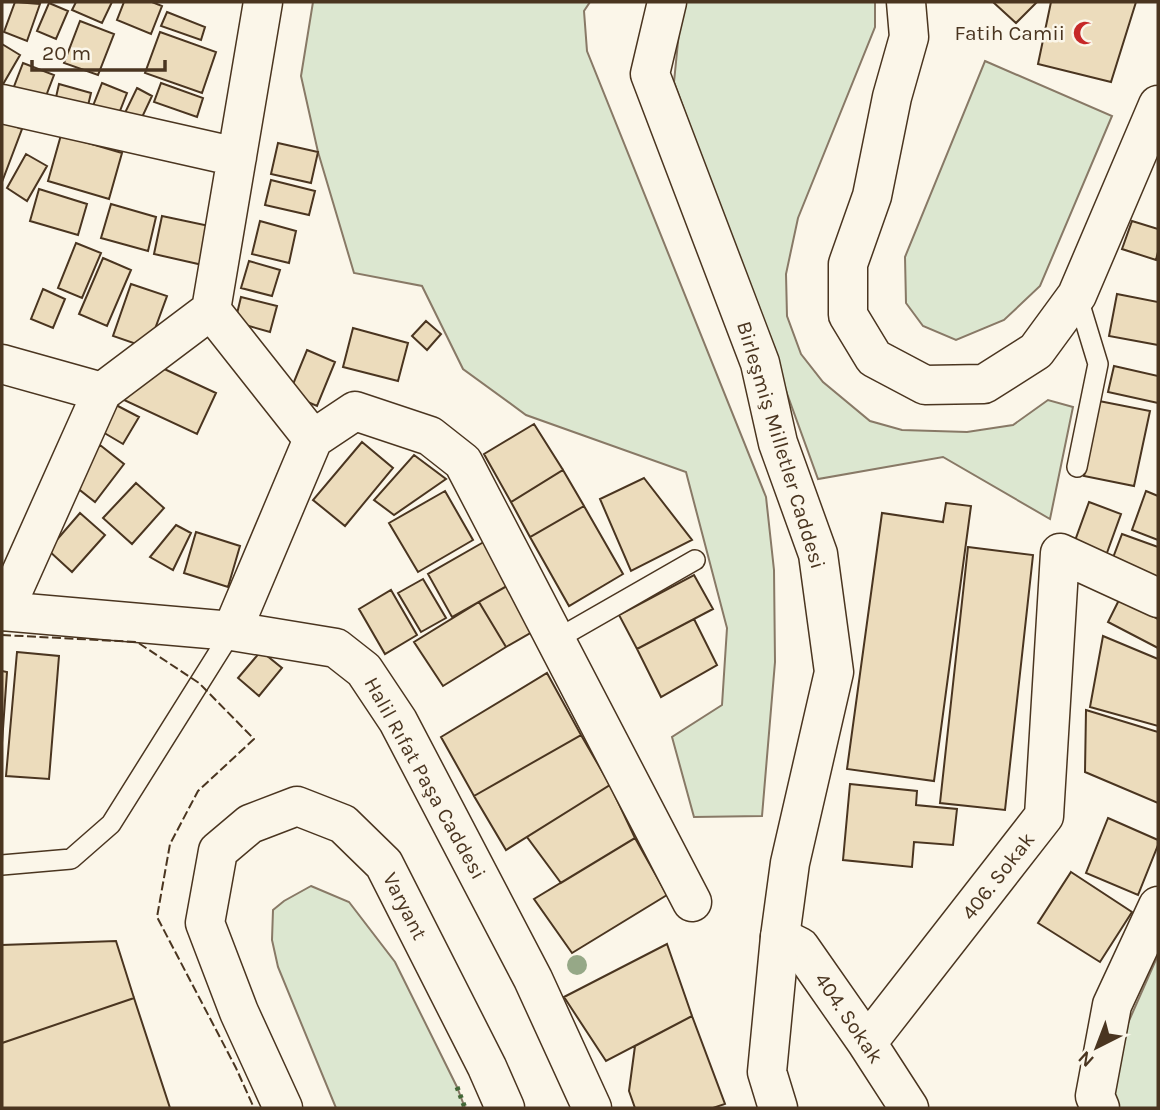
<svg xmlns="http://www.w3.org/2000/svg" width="1160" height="1110" viewBox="0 0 1160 1110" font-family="Karla,sans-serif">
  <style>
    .green { fill: #dce7d0; stroke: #887966; stroke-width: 2 }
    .building { fill: #ecdcbc; stroke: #4a3520; stroke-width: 2 }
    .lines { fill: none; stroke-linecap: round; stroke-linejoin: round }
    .service-casing { stroke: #4a3520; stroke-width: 22 }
    .minor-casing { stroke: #4a3520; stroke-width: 41 }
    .primary-casing { stroke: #4a3520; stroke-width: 41 }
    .service { stroke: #fbf6e9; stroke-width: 19 }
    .minor { stroke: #fbf6e9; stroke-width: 38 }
    .primary { stroke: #fbf6e9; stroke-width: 38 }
    .hedge { stroke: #436837; stroke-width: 5; stroke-dasharray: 3.5 5; stroke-linecap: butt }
    .fence { stroke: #4a3520; stroke-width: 2; stroke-dasharray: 9 3.5; stroke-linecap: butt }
    .tree { fill: #96a887 }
    .labels { text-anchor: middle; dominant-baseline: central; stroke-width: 5; stroke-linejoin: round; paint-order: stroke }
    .poi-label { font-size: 21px; fill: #4a3520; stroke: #fbf6e9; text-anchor: end }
    .street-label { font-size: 21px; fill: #4a3520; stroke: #fbf6e9 }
  </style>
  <rect width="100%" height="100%" fill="#fbf6e9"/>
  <!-- green -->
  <path class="green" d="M313,2H590L584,11L587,51L766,497L774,570L775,662L762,816L694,817L672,737L722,705L727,628L686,472L526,415L463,369L422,286L354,273L318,152L301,76Z
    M682,2H875V27L798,218L786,274L787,316L801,354L823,382L870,421L902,430L967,432L1013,425L1048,400L1073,407L1050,519L943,457L818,479L674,82Z
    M985,61L1112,116L1040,286L1004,320L956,340L923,326L906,303L905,257Z
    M311,886L349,902L395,962L457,1087L465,1108H336L278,967L272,940L273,910L284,901Z
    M1158,955V1108H1118L1114,1093L1128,1023Z"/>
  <!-- building -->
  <path class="building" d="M15,2L40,4L27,41L4,32Z
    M76,2H112L102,23L72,10Z
    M124,2H152L162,6L151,34L117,20Z
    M993,2H1037L1016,23Z
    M1051,2H1136L1111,82L1038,64Z
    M49,3L68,11L56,39L37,31Z
    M167,12L205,27L201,40L161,26Z
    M80,21L114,34L98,75L64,63Z
    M160,32L216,52L202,93L145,73Z
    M2,44L20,55L2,86Z
    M23,63L54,75L41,109L10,97Z
    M102,83L127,93L116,121L91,111Z
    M161,83L203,98L197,117L154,102Z
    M59,84L91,93L86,114L54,106Z
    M137,88L152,96L137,128L121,121Z
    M2,121L22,129L2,182Z
    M61,135L122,153L109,199L48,181Z
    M278,143L318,152L311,183L271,174Z
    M26,154L47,166L27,201L7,188Z
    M271,180L315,191L309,215L265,205Z
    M39,189L87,204L78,235L30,221Z
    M111,204L156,217L148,251L101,238Z
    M162,216L214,227L207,266L154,254Z
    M260,221L296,231L289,263L252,254Z
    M1132,221L1158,229V252L1156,260L1122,249Z
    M76,243L101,253L82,298L58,288Z
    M103,258L131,270L107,326L79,314Z
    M249,261L280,270L272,296L241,288Z
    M131,284L167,296L148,348L113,336Z
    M43,289L65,299L53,328L31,319Z
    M1117,294L1158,302V345L1109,336Z
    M241,297L277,306L270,332L235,322Z
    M426,321L441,334L427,350L412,336Z
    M353,328L408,343L398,381L343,367Z
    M307,350L335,362L317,406L289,394Z
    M1114,366L1158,376V403L1108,392Z
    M160,367L216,393L197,434L124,400Z
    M1099,401L1150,411L1134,486L1084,476Z
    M116,405L139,417L123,444L101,431Z
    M534,424L563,470L511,502L484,454Z
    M362,442L393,468L345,526L313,500Z
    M100,445L124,464L95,502L71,483Z
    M414,455L446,479L394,515L374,500Z
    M563,470L584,506L530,537L511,502Z
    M644,478L692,540L631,571L600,499Z
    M136,483L164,508L132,544L103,518Z
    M445,491L473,540L418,572L389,523Z
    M1146,491L1158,496V540L1132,530Z
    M1089,502L1121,514L1104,561L1072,549Z
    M946,503L971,506L934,781L847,769L882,513L943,522Z
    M584,506L623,574L569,606L530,537Z
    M80,513L105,535L72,572L48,550Z
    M176,525L191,533L173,570L150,557Z
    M196,532L240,546L228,587L184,573Z
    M1122,534L1158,547V577L1155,587L1108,571Z
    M489,539L514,582L452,617L428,574Z
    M968,547L1033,555L1005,810L940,803Z
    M694,575L713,609L637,649L619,615Z
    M423,579L446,618L421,632L398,593Z
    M514,582L539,628L506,647L479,602Z
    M391,590L417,635L385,654L359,609Z
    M1120,598L1158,619V648L1108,622Z
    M479,602L506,647L443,686L414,642Z
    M694,619L717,665L661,697L637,649Z
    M1103,636L1158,659V726L1090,707Z
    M261,651L282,668L259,696L238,678Z
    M17,652L59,656L49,779L6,776Z
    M2,671L7,672L2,743Z
    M2,671L7,672L2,743Z
    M547,673L581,735L474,796L441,737Z
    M1086,710L1158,732V803L1085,772Z
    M581,735L610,785L506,850L474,796Z
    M850,784L917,791L916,805L957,809L953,845L914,842L912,867L843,860Z
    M610,785L635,838L561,883L527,837Z
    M1108,818L1158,840V845L1138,895L1086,873Z
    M635,838L667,895L572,953L534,899Z
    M1071,872L1132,912L1100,962L1038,923Z
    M116,941L134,998L2,1043V945Z
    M667,944L692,1016L606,1061L564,997Z
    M134,998L170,1108H2V1043Z
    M692,1016L725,1104L713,1108H635L629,1091L635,1046Z"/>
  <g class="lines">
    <!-- service casing -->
    <g class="service-casing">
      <path id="service" d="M1077,295L1098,364L1077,467
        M557,639L695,560
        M2,865L71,859L111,824L232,631"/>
    </g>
    <!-- minor casing -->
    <g class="minor-casing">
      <path id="minor" d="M2,104L237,157
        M2,364L102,392L211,310
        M313,439L355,411L430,436L463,462L692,902
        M4,611L102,392
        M232,631L313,439L211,310L263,2
        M780,937L800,947L867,1043L909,1108
        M867,1043L1044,816L1060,553L1158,598
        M1100,1108L1095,1096L1112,1005L1158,906"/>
    </g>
    <!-- primary casing -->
    <g class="primary-casing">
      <path id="primary" d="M667,2L650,74L760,363L778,443L818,554L834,672L790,863L780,937L767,1072L778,1108
        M906,2L909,37L892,97L872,196L848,264V315L874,358L925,385L984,384L1036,351L1077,295L1158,105
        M2,611L232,631L336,648L364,670L398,721L533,979L592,1108
        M283,1108L239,1012L205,923L218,851L250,824L297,806L343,824L384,864L487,1067L505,1108"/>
    </g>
    <!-- service -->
    <use href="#service" class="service"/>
    <!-- minor -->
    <use href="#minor" class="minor"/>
    <!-- primary -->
    <use href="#primary" class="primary"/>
    <!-- hedge -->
    <path class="hedge" d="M457,1087L465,1108"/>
    <!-- fence -->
    <path class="fence" d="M2,635L137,642L199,683L254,739L198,791L170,844L157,917L236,1068L254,1108"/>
  </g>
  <!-- trees -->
  <circle class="tree" cx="577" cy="965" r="10"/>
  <!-- icons -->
  <defs>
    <g id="mosque-bare" transform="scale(1.89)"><path d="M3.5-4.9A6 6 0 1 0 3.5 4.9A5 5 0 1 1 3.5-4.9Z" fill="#c62828" stroke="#fbf6e9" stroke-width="2.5" paint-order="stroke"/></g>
  </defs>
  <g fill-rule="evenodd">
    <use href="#mosque-bare" x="1085" y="33"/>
  </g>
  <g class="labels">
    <!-- poi labels -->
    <g class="poi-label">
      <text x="1065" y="33">Fatih Camii</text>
    </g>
    <!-- street labels -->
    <g class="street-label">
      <text transform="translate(781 445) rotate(73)">Birleşmiş Milletler Caddesi</text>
      <text transform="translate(425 778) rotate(61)">Halil Rıfat Paşa Caddesi</text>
      <text transform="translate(998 876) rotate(-52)">406. Sokak</text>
      <text transform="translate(405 906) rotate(63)">Varyant</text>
      <text transform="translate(849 1018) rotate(56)">404. Sokak</text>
    </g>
  </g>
  <!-- border -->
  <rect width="1160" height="1110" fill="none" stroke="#4a3520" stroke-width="7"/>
  <!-- north arrow -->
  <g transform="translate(1097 1047) rotate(222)" stroke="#fbf6e9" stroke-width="5" paint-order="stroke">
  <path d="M0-5L12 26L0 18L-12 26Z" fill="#4a3520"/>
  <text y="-10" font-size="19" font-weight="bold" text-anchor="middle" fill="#4a3520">N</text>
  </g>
  <!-- scale -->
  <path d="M32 60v10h133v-10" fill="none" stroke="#4a3520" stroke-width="3.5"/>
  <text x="42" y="60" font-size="21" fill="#4a3520" stroke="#fbf6e9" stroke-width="5" paint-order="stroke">20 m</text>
</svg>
